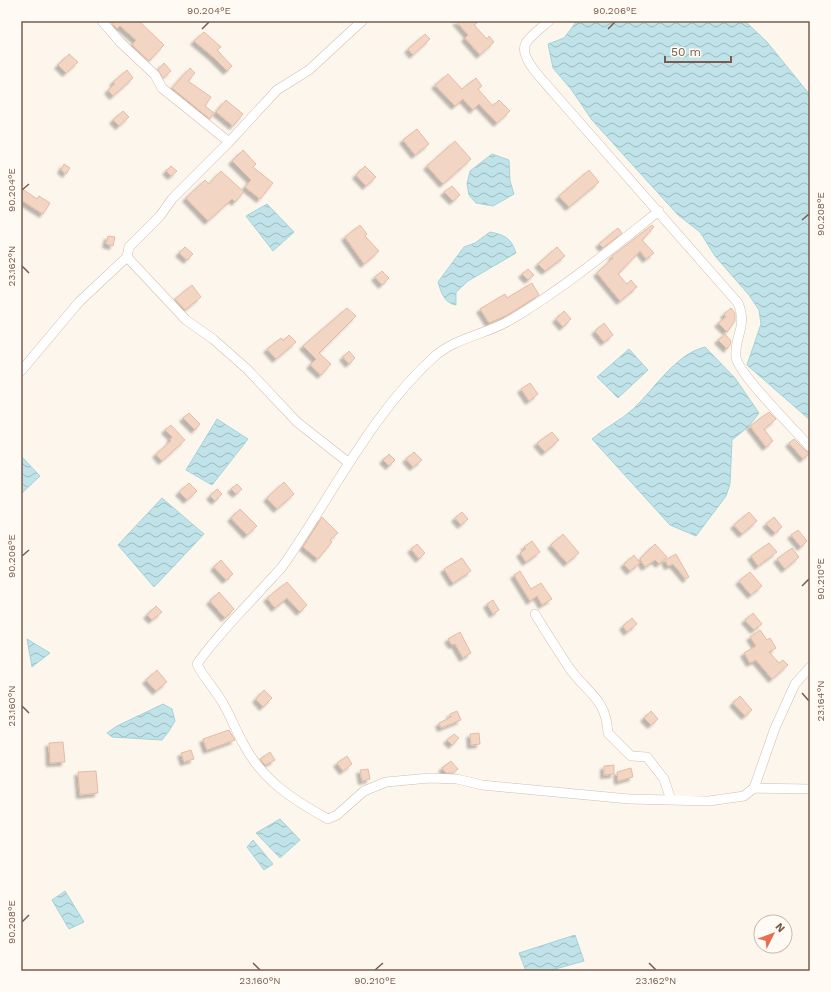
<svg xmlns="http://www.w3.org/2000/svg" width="831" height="992" viewBox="0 0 831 992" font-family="'Work Sans',sans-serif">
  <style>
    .water { fill: url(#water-waves); stroke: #a5d3da }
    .building { fill: #f3d5c3; stroke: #e6bba3; filter: url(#shadow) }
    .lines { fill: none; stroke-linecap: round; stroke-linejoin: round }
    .minor-casing { stroke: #d1beb0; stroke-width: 10 }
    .minor { stroke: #fff; stroke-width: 9 }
    .ticks { fill: none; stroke: #7a5c4d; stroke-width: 1.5 }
    .neatline { fill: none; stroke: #7a5c4d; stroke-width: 1.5 }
    .ticks-label { font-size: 10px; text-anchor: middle; fill: #7a5c4d }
  </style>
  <defs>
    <pattern id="water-waves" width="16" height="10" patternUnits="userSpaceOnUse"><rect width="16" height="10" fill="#bfe3e8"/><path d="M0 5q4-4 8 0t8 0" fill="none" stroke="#a0bbbe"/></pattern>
    <filter id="shadow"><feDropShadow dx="-3.5" dy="3.5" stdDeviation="1" flood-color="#0004"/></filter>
  </defs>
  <rect width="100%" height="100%" fill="#fdf6ec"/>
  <!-- water -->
  <path class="water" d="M577,21H745L767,42L810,95V420L747,365L761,324L759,310L749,295L715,256L700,232L678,215L592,120L571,89L553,68L548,44L564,38Z
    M492,154L509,160L510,181L514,194L493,206L476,203L469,195L467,184L470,171Z
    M267,204L294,232L273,251L246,216Z
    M490,232C505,235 511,238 516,253L468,281L456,292V305C444,303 441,292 438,282L464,247L475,243Z
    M705,347L735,378L759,413L748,427L732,440L730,484L726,496L696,536L670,525L592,439C604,428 620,421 632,410C654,390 675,354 705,347Z
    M629,349L648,370L618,398L597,377Z
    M217,419L248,439L212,485L186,470Z
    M22,457L40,476L21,494V459Z
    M162,498L204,534L154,587L118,545Z
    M27,639L50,653L32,667Z
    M163,704L172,709L175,721L169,731L162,740L112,737L107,733L117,726Z
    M280,819L300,840L280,858L256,833Z
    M253,840L273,864L264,870L247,847Z
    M65,891L84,922L69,929L52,900Z
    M575,935L584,961L548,971H526L519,953Z"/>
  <!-- building -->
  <path class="building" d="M110,21H139L164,45L149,61L132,45L136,40L120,26L117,29Z
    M456,21H479L474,25L487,39L489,36L494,42L480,55L465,38L468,35Z
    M204,32L221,47L217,50L232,66L227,71L212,56L194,41Z
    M425,34L430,39L413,55L408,49Z
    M69,54L78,62L66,73L58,65Z
    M164,63L171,71L163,78L158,70Z
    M190,68L195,73L188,81L211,97L205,106L214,113L210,119L172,88Z
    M127,70L133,78L113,96L108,90L115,84L113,82Z
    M448,74L462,89L476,78L482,86L478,89L493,106L499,100L510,111L497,123L479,104L473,110L463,99L455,106L435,85Z
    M226,100L243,114L233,126L216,112Z
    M123,111L129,117L119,126L113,120Z
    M417,129L429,144L415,155L403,140Z
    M455,141L471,159L443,184L427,166Z
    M243,150L256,164L253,167L273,183L260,199L245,187L251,180L232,161Z
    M64,164L70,168L66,174L61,170Z
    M171,166L177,171L171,176L166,171Z
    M365,166L376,177L366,186L356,175Z
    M589,170L599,182L569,207L559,196Z
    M221,171L244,192L235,202L232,199L208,221L186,198L205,180L209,184Z
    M452,186L460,195L453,201L444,192Z
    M21,188L37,199L39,196L50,203L43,214L21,200Z
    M360,225L367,234L365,236L379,251L364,264L345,237Z
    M652,225L654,227L642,240L654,253L646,259L640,251L618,274L627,284L631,280L637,287L620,301L597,273L613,258L612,256Z
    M618,228L622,233L603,248L599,244Z
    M108,236L115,237L113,246L106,244Z
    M185,247L193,254L187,260L179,253Z
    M557,247L565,256L545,271L538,264Z
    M528,269L534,275L528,280L522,274Z
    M382,271L389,278L382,285L375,277Z
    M532,283L539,295L509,314L489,323L480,309L505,294L507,298Z
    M192,285L201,297L185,310L175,299Z
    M347,308L356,316L319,353L331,364L321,375L310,365L316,359L303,346Z
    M731,308L735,313V321L727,332L718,323L726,317L724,314Z
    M564,311L571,319L563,327L556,319Z
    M604,323L613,335L604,342L595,331Z
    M725,334L731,341L730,345L727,349L718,340Z
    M289,335L296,342L276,359L267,349L281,338L283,341Z
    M349,351L355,358L349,364L343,357Z
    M530,383L538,394L529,401L521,389Z
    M769,412L776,419L764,429L773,441L766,447L750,426Z
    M189,413L200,424L195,430L183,418Z
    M171,425L185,440L162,461L156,454L171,441L170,440L172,437L165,430Z
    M552,432L559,440L545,452L537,443Z
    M794,439L806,451L810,453L803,459L789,443Z
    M414,452L422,460L413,467L406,459Z
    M389,454L395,460L389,466L383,460Z
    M284,482L294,494L277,509L267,498Z
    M189,483L197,491L187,500L179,492Z
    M237,484L242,489L236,494L231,489Z
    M217,489L222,494L215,501L210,496Z
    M240,509L257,526L247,535L231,518Z
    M462,512L468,519L461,525L455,518Z
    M749,512L757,521L742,534L734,525Z
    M322,517L338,533L330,540L332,542L318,559L303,547Z
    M774,517L782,527L775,533L766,524Z
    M798,530L807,541L801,547L791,535Z
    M563,534L579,553L567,563L551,545Z
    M532,541L540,552L526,562L520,553L526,549L524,547Z
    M769,543L777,552L758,566L751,556Z
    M417,544L425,553L419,559L411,549Z
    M655,544L667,557L659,564L655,560L645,567L640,559Z
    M792,548L799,557L785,569L777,559Z
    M676,554L689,577L686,579L673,564L668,566L665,560Z
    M634,555L640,563L630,571L624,564Z
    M462,558L471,571L453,583L444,569Z
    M221,560L233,574L226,580L214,567Z
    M520,571L531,589L541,583L552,599L542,605L537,596L530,601L514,575Z
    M750,572L762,586L751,595L739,581Z
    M287,582L307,605L300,612L287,598L275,608L267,598Z
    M219,592L234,609L225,618L210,601Z
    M493,600L499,610L493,614L487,604Z
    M156,606L162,612L152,620L147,615Z
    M753,613L762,624L754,630L745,620Z
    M632,618L637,624L627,632L623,626Z
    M760,630L767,640L770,638L776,648L769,652L779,663L783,660L788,665L772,679L756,660L750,663L744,653L756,646L750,637Z
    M460,632L471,653L463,658L455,644L452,645L448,639Z
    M157,670L167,682L156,691L146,680Z
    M264,690L272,698L263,707L256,699Z
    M740,696L752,710L745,716L733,703Z
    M457,711L461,720L441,728L439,723L451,717L450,714Z
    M651,711L658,719L651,725L644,718Z
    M229,730L235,740L207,750L203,739Z
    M479,733L480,744L471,745L470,734Z
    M454,734L459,738L452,745L447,740Z
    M63,742L65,762L50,763L49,743Z
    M191,750L194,759L184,762L181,753Z
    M270,752L275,760L265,765L260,759Z
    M347,756L352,764L343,771L337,763Z
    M451,761L458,769L453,773H446L442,768Z
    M614,765V774L604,775V766Z
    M631,768L633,777L618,781L617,772Z
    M368,769L370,779L362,781L360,770Z
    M96,771L98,793L80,795L78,772Z"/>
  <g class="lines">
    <!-- minor casing -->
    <g class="minor-casing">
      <path id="minor" d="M102,21L120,42L155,75L162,88L229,142
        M549,21C541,28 531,35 526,43C518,57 543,80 552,91L738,303C748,327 734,336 736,357C738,374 796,431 810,447
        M659,211C611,249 564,288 512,319C488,334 457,337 435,356C371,413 331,498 282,567C275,575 267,583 260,591C238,615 215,638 197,664C204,679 216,690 224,705C231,717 236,731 243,743C262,780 293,800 328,819L337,815L364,791L386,782L430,778L457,779L482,785L629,799L709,801L744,796L754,788L775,728L795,684L810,667
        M127,257L186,320L213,339L247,369L297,422L349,463
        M21,371L79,302L127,257L129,247L160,216L172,199L229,142L277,90L309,70L362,21
        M535,614C546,632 558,651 570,669C588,694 606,698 608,733L631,756L647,757L664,779L671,800
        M754,788L810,789"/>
    </g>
    <!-- minor -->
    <use href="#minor" class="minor"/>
  </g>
  <!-- ticks -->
  <path class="ticks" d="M202,29L209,22M608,29L615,22M22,190L29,184M802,220L809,214M22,266L29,273M22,556L29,550M802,586L809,579M802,693L809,701M22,706L29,713M22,922L29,915M253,963L260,970M649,963L656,970M375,970L383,963"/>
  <!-- border -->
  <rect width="831" height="992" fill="none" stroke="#fffaf3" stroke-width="44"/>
  <!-- north arrow -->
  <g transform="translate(773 934) rotate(48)"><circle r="19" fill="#fffaf3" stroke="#cabbb1"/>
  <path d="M0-3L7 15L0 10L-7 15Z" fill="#e76f51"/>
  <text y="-6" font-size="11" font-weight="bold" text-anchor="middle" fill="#7a5c4d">N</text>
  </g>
  <!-- scale -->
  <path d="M665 56v6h66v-6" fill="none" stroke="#7a5c4d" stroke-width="2"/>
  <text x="671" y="56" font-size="12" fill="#7a5c4d" stroke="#fffaf3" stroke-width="3" paint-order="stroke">50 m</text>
  <rect x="22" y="22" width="787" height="948" class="neatline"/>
  <g class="ticks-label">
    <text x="209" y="14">90.204°E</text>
    <text x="615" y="14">90.206°E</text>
    <text transform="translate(11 190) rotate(-90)" y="4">90.204°E</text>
    <text transform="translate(820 214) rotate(-90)" y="4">90.208°E</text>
    <text transform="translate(11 266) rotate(-90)" y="4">23.162°N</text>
    <text transform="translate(11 556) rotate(-90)" y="4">90.206°E</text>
    <text transform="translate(820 579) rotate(-90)" y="4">90.210°E</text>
    <text transform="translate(820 701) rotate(-90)" y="4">23.164°N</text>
    <text transform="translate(11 706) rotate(-90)" y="4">23.160°N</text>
    <text transform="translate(11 922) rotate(-90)" y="4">90.208°E</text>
    <text x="260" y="984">23.160°N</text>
    <text x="375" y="984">90.210°E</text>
    <text x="656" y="984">23.162°N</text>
  </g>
</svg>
